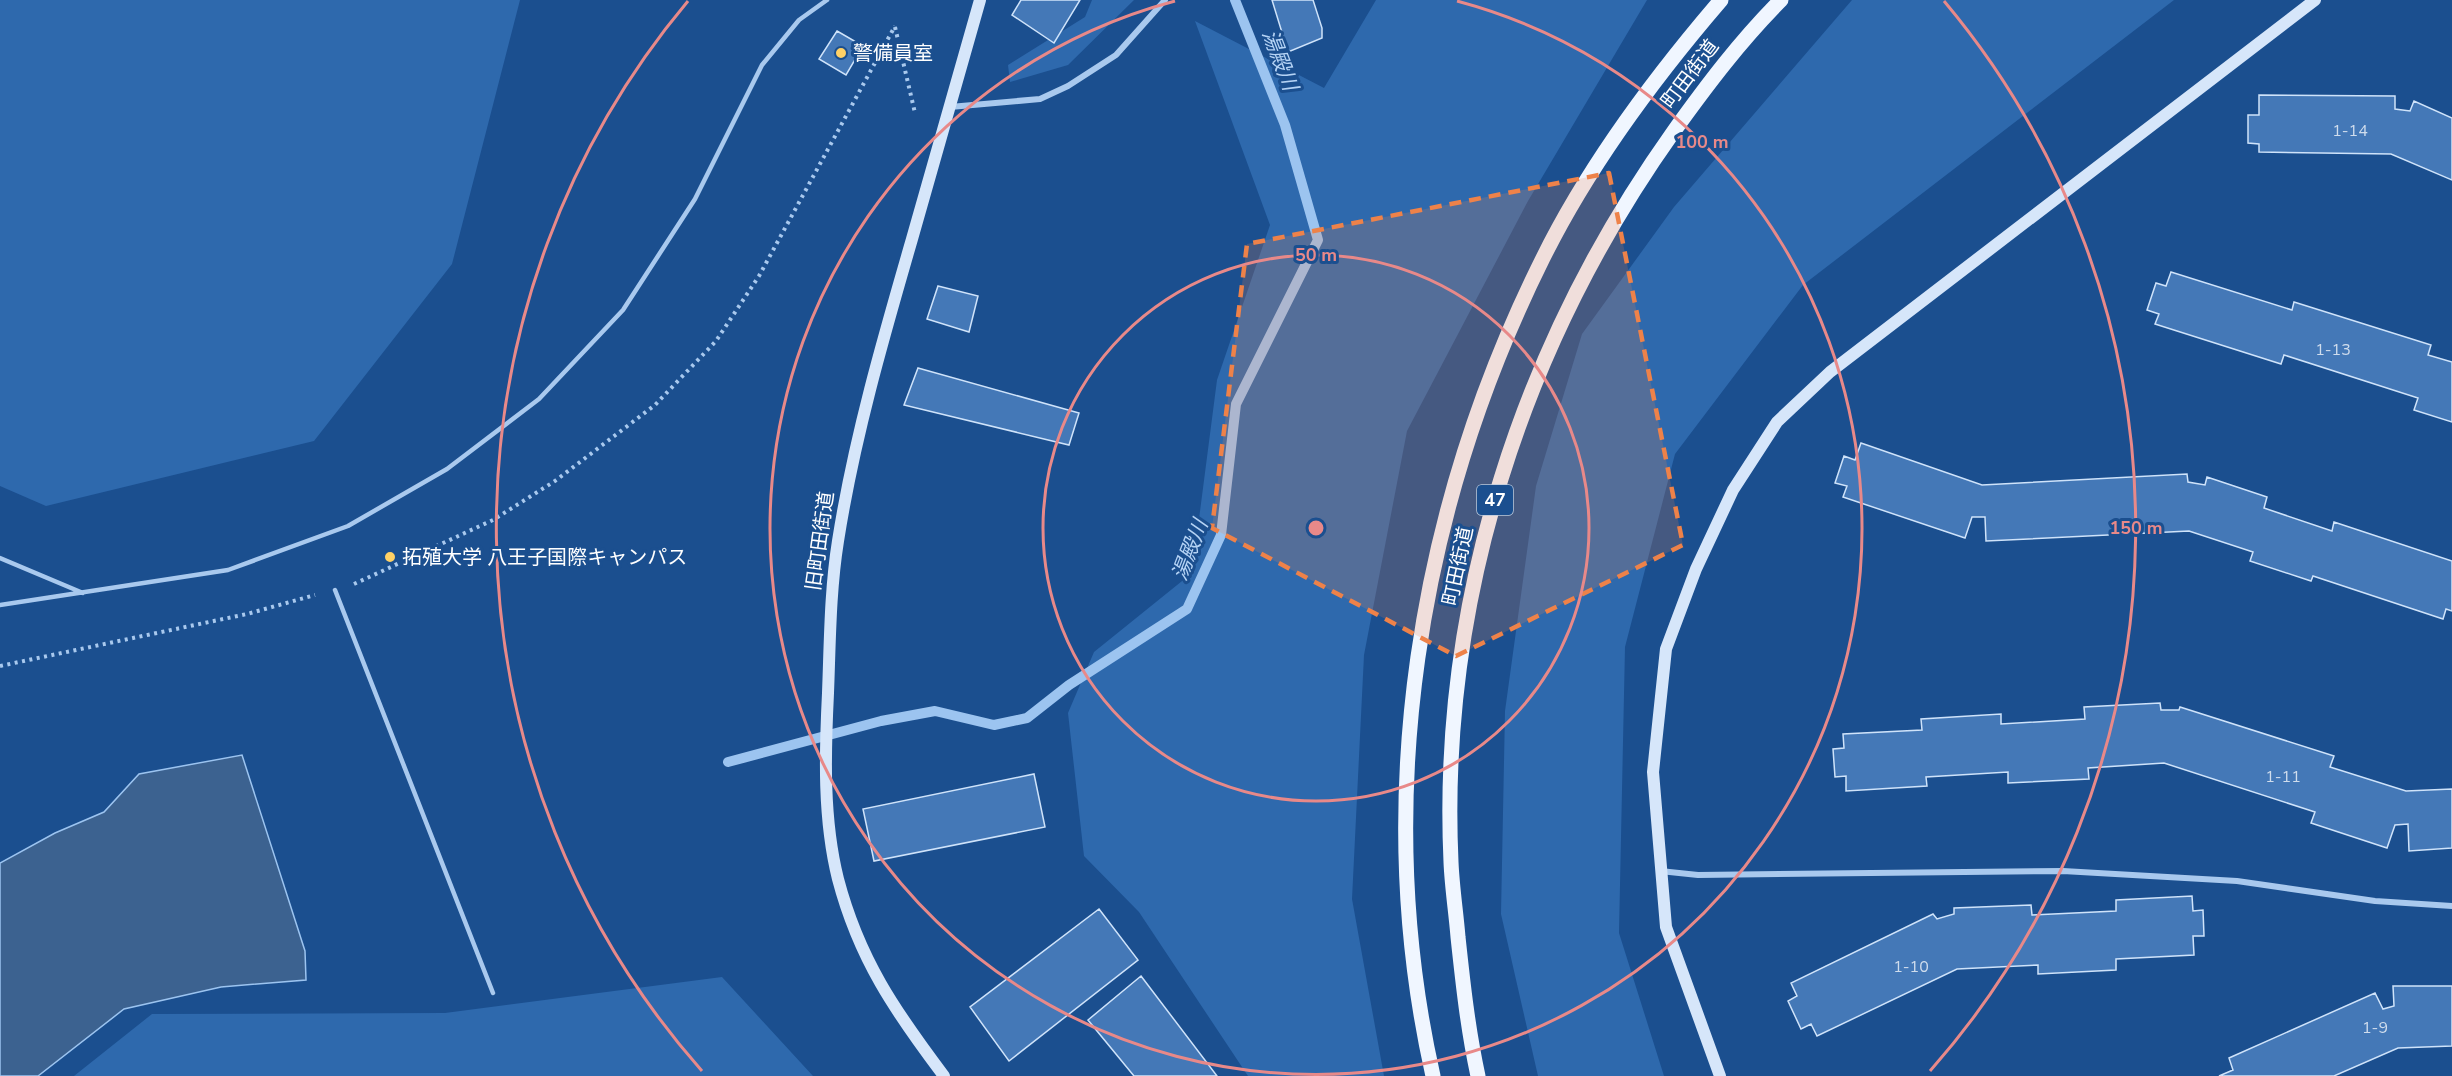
<svg xmlns="http://www.w3.org/2000/svg" width="2452" height="1076" viewBox="0 0 2452 1076" font-family="'Nunito Sans','Noto Sans JP',sans-serif">
  <style>
    .green { fill: #2e69ad }
    .water { fill: #3c6290; stroke: #9cc4f0; stroke-width: 1.5 }
    .lines { fill: none; stroke-linecap: round; stroke-linejoin: round }
    .stream { stroke: #9cc4f0; stroke-width: 10 }
    .building { fill: #4478b7; stroke: #cfe3fa; stroke-width: 1.5 }
    .path { stroke: #a9c9ee; stroke-width: 4; stroke-dasharray: 3 4.5; stroke-linecap: butt }
    .lane { stroke: #a9c9ee; stroke-width: 4.5 }
    .street { stroke: #a9c9ee; stroke-width: 6 }
    .secondary { stroke: #d6e6fa; stroke-width: 12 }
    .primary { stroke: #f0f6ff; stroke-width: 15 }
    .marked { fill: #ee8249; fill-opacity: 0.2; stroke: #ee8249; stroke-width: 4.5; stroke-dasharray: 12 8; stroke-linejoin: round }
    .ring { fill: none; stroke: #e88989; stroke-width: 3 }
    .poi-dot { fill: #ffd166; stroke: #1b4f8f; stroke-width: 2 }
    .labels { text-anchor: middle; dominant-baseline: central; stroke-width: 6; stroke-linejoin: round; paint-order: stroke }
    .number-label { font-size: 16px; fill: #d0dded }
    .shield { fill: #1b4f8f; stroke: #bbcadd; stroke-width: 1.5 }
    .shield-label { font-size: 18px; font-weight: bold; fill: #fff }
    .poi-label { font-size: 20px; fill: #fff; stroke: #1b4f8f; text-anchor: start }
    .street-label { font-size: 20px; fill: #fff; stroke: #1b4f8f }
    .water-label { font-size: 21px; font-style: italic; fill: #b5d3f5; stroke: #1b4f8f }
    .centre { fill: #e88989; stroke: #1b4f8f; stroke-width: 3 }
    .ring-label { font-size: 18px; text-anchor: middle; font-weight: bold; fill: #e88989; stroke: #1b4f8f; stroke-width: 6; stroke-linejoin: round; paint-order: stroke }
  </style>
  <rect width="100%" height="100%" fill="#1b4f8f"/>
  <!-- green -->
  <path class="green" d="M0,0H520L452,264L314,441L46,506L0,486Z
    M1092,0H1134L1068,65L1010,82L1008,65L1085,17Z
    M1376,0H1647L1528,201L1407,431L1364,655L1352,899L1384,1076H1248L1139,912L1084,856L1068,713L1094,652L1192,573L1217,380L1270,225L1195,21L1324,88Z
    M1852,0H2174L1803,285L1675,454L1625,647L1619,933L1664,1076H1538L1501,914L1505,711L1536,486L1582,334L1674,207Z
    M722,977L813,1076H74L152,1014L445,1013Z"/>
  <!-- water -->
  <path class="water" d="M242,755L305,951L306,980L221,987L124,1009L38,1076H0V863L55,833L104,812L139,774Z"/>
  <g class="lines">
    <!-- stream -->
    <path class="stream" d="M728,762L881,721L935,711L994,725L1027,718L1069,685L1187,609L1221,535L1236,404L1318,240L1285,125L1235,0"/>
  </g>
  <!-- building -->
  <path class="building" d="M1021,0H1080L1054,43L1012,15Z
    M1272,0H1313L1322,28V38L1288,52Z
    M837,31L863,46L846,75L819,59Z
    M2259,95L2395,96V109L2410,111L2414,101L2452,118V180L2391,154L2259,152V144L2248,143V115H2259Z
    M2171,272L2292,310L2294,302L2431,345L2428,355L2452,362V422L2414,410L2418,398L2284,355L2281,364L2155,324L2159,314L2147,310L2156,283L2166,286Z
    M938,286L978,296L969,332L927,319Z
    M918,368L1079,413L1069,445L904,405Z
    M1861,443L1982,485L2187,474L2188,482L2205,485L2207,477L2267,497L2264,508L2332,531L2334,522L2452,561V611L2446,609L2443,619L2313,576L2311,581L2250,561L2253,552L2189,531L1986,541L1985,517H1972L1965,538L1843,497L1847,486L1835,483L1844,456L1855,460Z
    M2160,703L2161,710H2179L2180,707L2334,756L2330,767L2406,791L2452,789V848L2409,851L2408,824L2395,825L2387,848L2311,823L2315,812L2164,763L2088,768L2089,779L2008,783V772L1926,777L1927,786L1846,791V776L1835,777L1833,749L1844,748L1843,734L1922,730L1921,719L2001,714V724L2085,719L2084,707Z
    M1034,774L1045,827L874,861L863,809Z
    M2192,896L2193,911L2203,910L2204,936H2193L2194,955L2116,959V970L2038,974V965L1957,969L1817,1036L1811,1024L1801,1029L1788,1001L1797,996L1791,983L1933,914L1937,919L1954,914V908L2031,905L2032,915L2116,911V900Z
    M1099,909L1138,960L1009,1061L970,1007Z
    M1141,976L1217,1076H1134L1088,1020Z
    M2393,986H2452V1046L2398,1048L2334,1076H2219L2233,1070L2229,1058L2375,993L2383,1009L2394,1006Z"/>
  <g class="lines">
    <!-- path -->
    <path class="path" d="M895,27L915,113
      M354,584L493,520L555,481L655,405L716,341L759,276L895,26
      M0,666L247,614L315,595"/>
    <!-- lane -->
    <path class="lane" d="M0,558L83,593
      M335,590L493,993
      M0,605L228,570L348,526L447,469L539,399L623,310L695,199L762,65L799,20L827,0"/>
    <!-- street -->
    <path class="street" d="M950,107L1040,99L1068,86L1116,55L1165,0
      M1660,871L1698,875L2063,871L2237,881L2375,901L2452,906"/>
    <!-- secondary -->
    <path class="secondary" d="M944,1076C895,1011 859,959 838,879C823,819 825,754 828,693C830,642 830,591 838,541C854,439 883,339 912,239C935,160 957,80 980,0
      M1720,1076L1666,927L1653,772L1666,649L1696,569L1733,490L1777,422L1830,372L2315,0"/>
    <!-- primary -->
    <path class="primary" d="M1433,1076C1371,800 1418,509 1543,258C1589,165 1654,78 1721,0
      M1478,1076C1468,1030 1463,984 1458,937C1456,912 1452,887 1451,862C1439,600 1523,343 1674,131C1707,85 1741,40 1781,0"/>
  </g>
  <!-- marked area -->
  <path class="marked" d="M1609,173L1683,545L1456,656L1212,528L1247,244Z"/>
  <!-- distance rings -->
  <g class="ring">
    <circle cx="1316" cy="528" r="273"/>
    <path d="M1457 1A546 546 0 1 1 1175 1"/>
    <path d="M702 1071A820 820 0 0 1 688 1M1944 1A820 820 0 0 1 1930 1071"/>
  </g>
  <!-- markers -->
  <g class="poi-dot">
    <circle cx="841" cy="53" r="6"/>
    <circle cx="390" cy="557" r="6"/>
  </g>
  <g class="labels">
    <!-- number labels -->
    <g class="number-label">
      <text x="2350" y="131">1-14</text>
      <text x="2333" y="350">1-13</text>
      <text x="2283" y="777">1-11</text>
      <text x="1911" y="967">1-10</text>
      <text x="2375" y="1028">1-9</text>
    </g>
    <!-- shield labels -->
    <rect class="shield" x="1477" y="485" width="36" height="30" rx="4.5"/>
    <g class="shield-label">
      <text x="1495" y="500">47</text>
    </g>
    <!-- poi labels -->
    <g class="poi-label">
      <text x="853" y="53">警備員室</text>
      <text x="402" y="557">拓殖大学 八王子国際キャンパス</text>
    </g>
    <!-- street labels -->
    <g class="street-label">
      <text transform="translate(1690 74) rotate(-53)">町田街道</text>
      <text transform="translate(820 541) rotate(-82)">旧町田街道</text>
      <text transform="translate(1458 566) rotate(-78)">町田街道</text>
    </g>
    <!-- water labels -->
    <g class="water-label">
      <text transform="translate(1280 60) rotate(69)">湯殿川</text>
      <text transform="translate(1190 550) rotate(-69)">湯殿川</text>
    </g>
  </g>
  <circle cx="1316" cy="528" r="9" class="centre"/>
  <g class="ring-label">
    <text x="1702" y="148">100 m</text>
    <text x="1316" y="261">50 m</text>
    <text x="2136" y="534">150 m</text>
  </g>
</svg>
